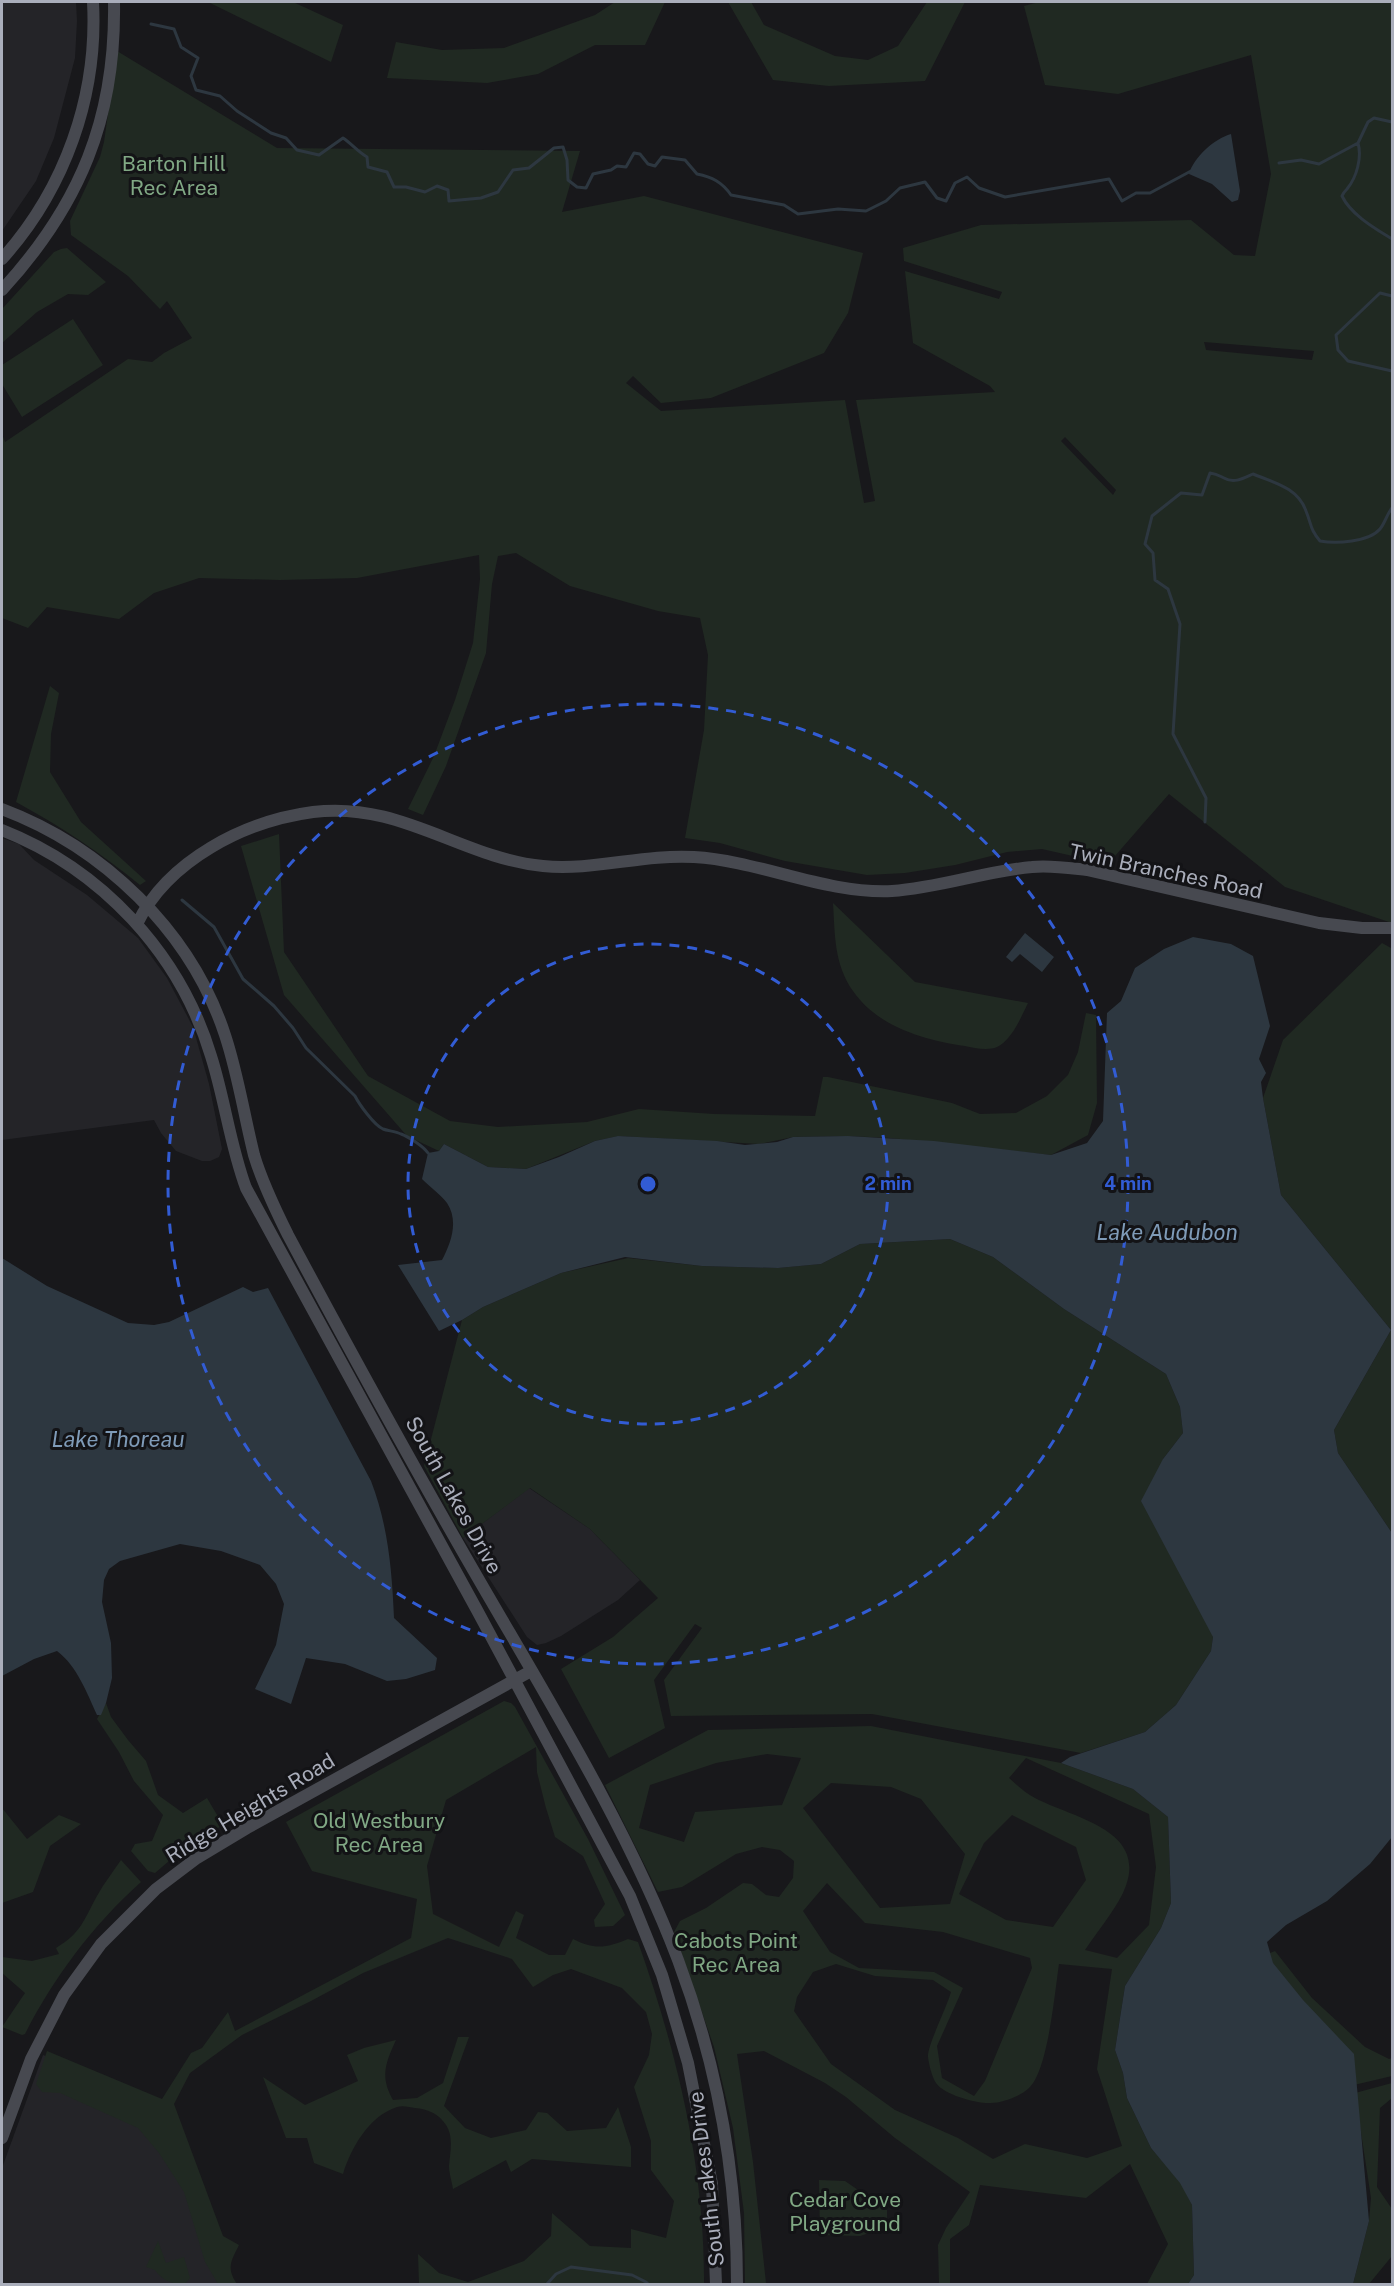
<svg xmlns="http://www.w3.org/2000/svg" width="1394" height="2286" viewBox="0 0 1394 2286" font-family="'Public Sans',sans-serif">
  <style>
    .built { fill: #242428 }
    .green { fill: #202922; fill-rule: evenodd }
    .water { fill: #2d3740 }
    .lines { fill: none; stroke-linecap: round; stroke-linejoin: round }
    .stream { stroke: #2d3740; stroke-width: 3 }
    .secondary { stroke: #474950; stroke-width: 12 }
    .ring { fill: none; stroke: #325cd4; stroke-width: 3; stroke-dasharray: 10 8 }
    .labels { text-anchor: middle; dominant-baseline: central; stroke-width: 6; stroke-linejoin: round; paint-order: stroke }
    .park-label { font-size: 21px; fill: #80a884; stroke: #131316 }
    .street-label { font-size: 21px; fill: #aaaebb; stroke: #131316 }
    .water-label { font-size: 22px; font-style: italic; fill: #7f9bb8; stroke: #131316 }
    .centre { fill: #325cd4; stroke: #131316; stroke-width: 3 }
    .ring-label { font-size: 18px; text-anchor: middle; font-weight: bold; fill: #325cd4; stroke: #131316; stroke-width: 6; stroke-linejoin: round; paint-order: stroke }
  </style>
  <rect width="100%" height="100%" fill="#18181b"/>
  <!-- built -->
  <path class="built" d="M2,2H76L77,21L75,58L54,138L36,181L2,231Z
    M2,838L19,844L34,860L87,895L138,938L167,978L193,1027L209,1084L222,1149L219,1157L210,1161H202L176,1151L161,1133L154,1120L2,1140Z
    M529,1488L590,1529L640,1580L618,1600L561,1636L546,1643L537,1645L527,1637L463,1538Z
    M43,2055L167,2103L232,2284H2V2168Z"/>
  <!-- green -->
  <path class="green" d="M208,2H293L343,25L331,62Z
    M615,2H665L645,45H595L538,74L487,83L387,78L396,42L442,50L504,48L595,15Z
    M728,2H751L764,25L835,56L868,60L898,46L927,2H965L925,81L829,86L773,80Z
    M1039,2H1392V923L1285,887L1169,794L1108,864L1042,849L1007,852L955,865L905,873L867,875L785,861L720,843L685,838L704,730L708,655L700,618L658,611L570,586L516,553L498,556L492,584L486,653L446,766L423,815L408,809L434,756L455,700L473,643L480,579L479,555L357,578L280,580L199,578L154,593L119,619L47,607L28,628L2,618V434L5,442L128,359L152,362L164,353L192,338L167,301L160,309L128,276L71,235L70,221L100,157L104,142L117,51L277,148L580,151L562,212L644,196L863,253L848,313L824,353L711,398L661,403L633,376L626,383L661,411L845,400L864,503L875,501L856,400L995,392L990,386L913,343L905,271L999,299L1002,292L904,261L903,248L981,225L1191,220L1234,255L1255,256L1271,174L1251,55L1118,94L1045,85L1024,6ZM1204,342L1314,351L1312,360L1206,350ZM1065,437L1116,490L1113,495L1061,441Z
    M67,248L106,282L88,295L68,294L37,312L2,343V309L54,252L61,249Z
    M73,319L103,365L22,417L2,384V365Z
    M50,686L59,693L51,734L50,772L81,822L146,881L140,885C101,853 60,826 16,802Z
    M279,834L284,952L368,1076L450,1121L498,1127L587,1122L639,1109L714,1114L815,1116L823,1077H828L952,1103L980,1114L1016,1113L1047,1096L1068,1075L1078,1052L1086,1013L1096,1015L1097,1103L1088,1135L1051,1155L890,1138L848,1136L793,1137L759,1144L619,1136L595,1141L526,1169L488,1167L444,1144L439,1151L407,1136L284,995L241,846Z
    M833,903L915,982L1028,1003C1021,1017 1012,1040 997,1047C988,1051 974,1048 965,1046C924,1040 878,1027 853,991C834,964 835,935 833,903Z
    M1382,943L1391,948L1392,951V1533L1338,1453L1334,1430L1391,1330L1281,1195L1263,1098L1283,1040Z
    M950,1239L993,1257L1064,1309L1166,1374L1180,1407L1183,1433L1163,1459L1213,1637L1211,1651L1176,1705L1145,1732L1081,1753L872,1714L671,1716L664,1680L702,1628L695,1624L654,1680L665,1728L609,1758L561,1669L613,1637L658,1598L590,1529L530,1488L463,1538L424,1466L462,1320L483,1307L561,1273L628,1258L702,1266L778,1268L821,1264L860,1244Z
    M504,1701L511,1703L515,1707L588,1839L625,1915L613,1926L595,1927L594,1920L605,1904L583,1856L555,1837L546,1808L537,1772L536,1747L446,1800L427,1866L433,1914L499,1947L516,1911L524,1915L516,1938L549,1955H565L573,1939C595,1950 606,1948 628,1939L638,1942C677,2052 705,2167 704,2284H419L418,2254L439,2273L468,2282L524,2261L551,2236L552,2213L590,2246L631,2248V2229L666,2238L674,2201L651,2170V2141L634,2087L649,2055L652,2034L646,2012L622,1988L571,1969L553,1975L533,1987L512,1959L448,1938L363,1973L311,2001L242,2035L190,2073L174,2104L223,2236L239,2245C231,2261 226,2268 237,2284H218L205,2262L184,2192L159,2153L138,2128L60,2093L42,2092L36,2084L47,2051L162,2099L191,2053L202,2048L228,2012L235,2031L411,1938L417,1899L312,1871L286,1822Z
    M106,1703L111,1717L128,1740L146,1761L158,1795L183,1813L207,1798L223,1825L183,1849L155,1873L148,1871L131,1851L135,1844L152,1841L163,1815L134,1781L119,1752L97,1719Z
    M871,1726L1061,1763L1133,1789L1168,1817L1171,1903L1161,1928L1125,1986L1115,2050L1123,2073L1127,2098L1151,2148L1181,2183L1192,2205L1194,2275L1188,2284H1147L1168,2244L1130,2164L1086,2198L980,2185L969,2225L950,2239V2284H939L938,2245L946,2228L970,2192L895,2138L846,2097L825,2083L764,2051L737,2054L753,2162L766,2283L782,2284H745L744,2213L733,2128L714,2047L674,1932L680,1921L706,1908L743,1883L752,1884L766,1895L779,1897L793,1878L794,1861L780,1850L762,1847L736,1854L682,1887L658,1892L605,1785L708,1730ZM767,1754L801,1758L782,1805L695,1812L684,1842L639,1828L650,1785L716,1763ZM1026,1758L1149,1814L1156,1867L1149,1925L1117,1958L1085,1950C1097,1932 1113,1913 1123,1893C1152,1830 1075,1819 1035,1798C1025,1793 1017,1785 1009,1778ZM831,1783L891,1787L921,1799L965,1854L950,1904L880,1908L803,1808ZM1012,1815L1076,1847L1086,1880L1053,1927L1006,1920L959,1894L984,1843ZM827,1883L865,1923L943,1932L1030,1958L1032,1968L985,2081L974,2096L942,2078L937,2046L963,1988L934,1972L859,1968L830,1952L803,1911ZM836,1964L875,1976L933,1980L951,1992C947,2007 927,2046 928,2057C929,2065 932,2077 936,2083C944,2095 978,2104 991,2103C1003,2103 1021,2096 1029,2088C1048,2071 1055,1991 1059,1964L1112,1969L1097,2069L1122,2146L1087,2158L1025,2144L993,2159L958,2138L895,2110L831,2064L794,2011L797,1997L813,1972Z
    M2,1808L27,1839L59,1815L81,1824L50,1846L33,1892L2,1903Z
    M121,1860L141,1882C93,1925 54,1977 25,2034L22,2035L2,2027L25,1993L2,1973V1957L32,1961L59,1954L56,1948C82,1932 83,1921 97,1896C104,1883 113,1872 121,1860Z
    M1275,1951L1312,1998L1365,2047L1389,2059L1392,2058V2076L1354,2085L1259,1957Z
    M458,2037H469L444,2106L465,2128L491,2138L526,2130L538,2112L547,2113L567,2131L606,2128L618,2107L631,2147V2167L532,2159L511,2172L506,2160L453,2189C452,2182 449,2173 449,2166C450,2153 454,2137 446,2125C439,2114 428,2109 415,2108C410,2107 402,2105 397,2107C369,2116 351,2148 343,2174L314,2163L307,2138H286L263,2077L305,2105L358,2081L347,2055L364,2048L396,2040C385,2064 380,2077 393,2100L417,2098L443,2083Z
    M1392,2083V2098L1380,2108L1377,2187L1392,2209V2256L1369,2284H1353L1369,2221L1371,2198L1355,2093Z
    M819,2180L845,2181L887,2210V2227L860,2236L820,2235Z
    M158,2241L166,2263L184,2257L190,2278L185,2284C172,2285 162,2280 155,2270L146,2267Z"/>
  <!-- water -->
  <path class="water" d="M1231,134L1240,191L1238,200L1232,202L1212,184L1189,174C1194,157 1214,139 1231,134Z
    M1025,933L1054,957L1042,972L1020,954L1012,962L1006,957Z
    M1193,937L1231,944L1253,956L1270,1026L1259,1059L1266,1073L1261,1082L1263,1098L1281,1195L1391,1330L1334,1430L1338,1453L1392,1533V1837L1370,1864L1327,1901L1286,1925L1267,1942L1273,1963L1303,2000L1354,2054L1369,2221L1353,2284H1188L1194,2275L1192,2205L1180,2183L1151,2148L1127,2098L1123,2073L1115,2050L1125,1986L1161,1928L1171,1903L1168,1817L1133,1789L1061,1763L1070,1757L1145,1732L1176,1705L1211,1651L1213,1637L1141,1501L1163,1459L1183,1433L1180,1407L1166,1374L1064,1309L993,1257L950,1239L860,1244L821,1264L778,1268L702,1266L625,1257L561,1273L483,1307L462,1320L439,1331L398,1265L442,1260C451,1243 459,1221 447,1203C441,1195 430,1187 422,1179L428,1153L439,1151L444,1144L488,1167L526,1169L559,1157L595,1141L618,1136L717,1141L745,1145L777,1142L793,1137L848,1136L934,1141L1051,1155L1087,1143L1103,1121L1107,1013L1121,1001L1135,968L1164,949Z
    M2,1258L47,1286L128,1323L154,1325L169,1322L243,1287L253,1292L268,1288L371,1481C388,1525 392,1570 394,1618L437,1658L435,1670L406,1679L387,1681L345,1664L306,1658L291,1704L255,1689L276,1645L284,1604L276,1584L260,1565L221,1551L180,1544L120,1561L109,1569L104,1580L102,1602L111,1643L112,1678L106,1703L101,1715H97C87,1693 77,1666 57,1651L34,1659L2,1676Z"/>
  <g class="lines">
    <!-- stream -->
    <path class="stream" d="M151,24L174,29L181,47L198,58L191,76L196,90L220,96L237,111L271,133L286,138L297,150L319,155L343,138C352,144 357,151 367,157L368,167L387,172L394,187H406L425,192L437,186L448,190L449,201L481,198L498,192L513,170L529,168L554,148L563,147L567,160L568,180L577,187L586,188L593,174L611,170L617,166L626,167L634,153L640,154L648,164L655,166L662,157L685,160L697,174C712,177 722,182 731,195L784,205L798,214L838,209L866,211L886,201L900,188L925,182L937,198L946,201L955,183L967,177L979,188L1005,197L1109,179L1122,201L1136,193H1150L1191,171
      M1392,122L1374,118L1368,122L1358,143C1362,157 1357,177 1347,189C1345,191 1343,193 1342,196C1351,215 1376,229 1392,239
      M1279,163L1301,160L1319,164L1358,143
      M1392,296L1380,293L1336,335L1338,350L1348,361L1392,371
      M1205,822L1206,798L1173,734L1180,624L1168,589L1155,580L1153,553L1145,544L1152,516L1181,493L1202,495L1210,473C1217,474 1218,475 1224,478C1234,484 1244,478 1253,474C1275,483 1298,488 1306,511C1312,526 1310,529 1320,541C1336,544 1369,542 1380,529C1385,523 1387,514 1392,508
      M182,900L214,927L243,979L274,1006L293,1028L306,1048L355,1096C359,1104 374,1125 383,1129C388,1131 395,1131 401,1134C409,1137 423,1146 428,1153
      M547,2284L556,2274L571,2267L632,2275L646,2282L648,2284"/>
    <!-- secondary -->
    <path class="secondary" d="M2,259C65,189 98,96 93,2
      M2,290C80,205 116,118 114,2
      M2,809C103,847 191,931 225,1035C238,1074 244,1115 254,1155C262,1182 275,1209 288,1235C350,1351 413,1466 479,1580C549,1701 629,1830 678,1960C717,2064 737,2174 737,2284
      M2,830C101,869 180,953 211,1056C225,1100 230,1145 246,1188L478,1612L630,1896L662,1975L688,2063L712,2184L716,2284
      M137,924C168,860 245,821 313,812C401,801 461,858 543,866C593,871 643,854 694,857C761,861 824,894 892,891C940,888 985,871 1032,867C1050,865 1069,868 1087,870L1319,923L1362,928H1392
      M2,2138L31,2059L64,1995L101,1944L156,1889L197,1858L247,1828L531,1671"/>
  </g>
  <!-- distance rings -->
  <g class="ring">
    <circle cx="648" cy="1184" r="240"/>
    <circle cx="648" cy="1184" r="480"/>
  </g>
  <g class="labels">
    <!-- park labels -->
    <g class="park-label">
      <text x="174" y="163">Barton Hill<tspan x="174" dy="24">Rec Area</tspan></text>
      <text x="379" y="1820">Old Westbury<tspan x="379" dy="24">Rec Area</tspan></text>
      <text x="736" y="1940">Cabots Point<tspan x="736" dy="24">Rec Area</tspan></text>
      <text x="845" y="2199">Cedar Cove<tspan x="845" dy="24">Playground</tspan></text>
    </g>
    <!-- street labels -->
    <g class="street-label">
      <text transform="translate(1166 871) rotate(12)">Twin Branches Road</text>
      <text transform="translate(454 1495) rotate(61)">South Lakes Drive</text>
      <text transform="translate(250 1808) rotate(-31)">Ridge Heights Road</text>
      <text transform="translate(706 2179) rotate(-97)">South Lakes Drive</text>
    </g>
    <!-- water labels -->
    <g class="water-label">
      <text x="1167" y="1232">Lake Audubon</text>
      <text x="118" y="1439">Lake Thoreau</text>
    </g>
  </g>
  <circle cx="648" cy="1184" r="9" class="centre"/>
  <g class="ring-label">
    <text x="888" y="1190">2 min</text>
    <text x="1128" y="1190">4 min</text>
  </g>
  <!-- border -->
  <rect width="1394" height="2286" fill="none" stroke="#aaaebb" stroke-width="6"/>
</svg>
